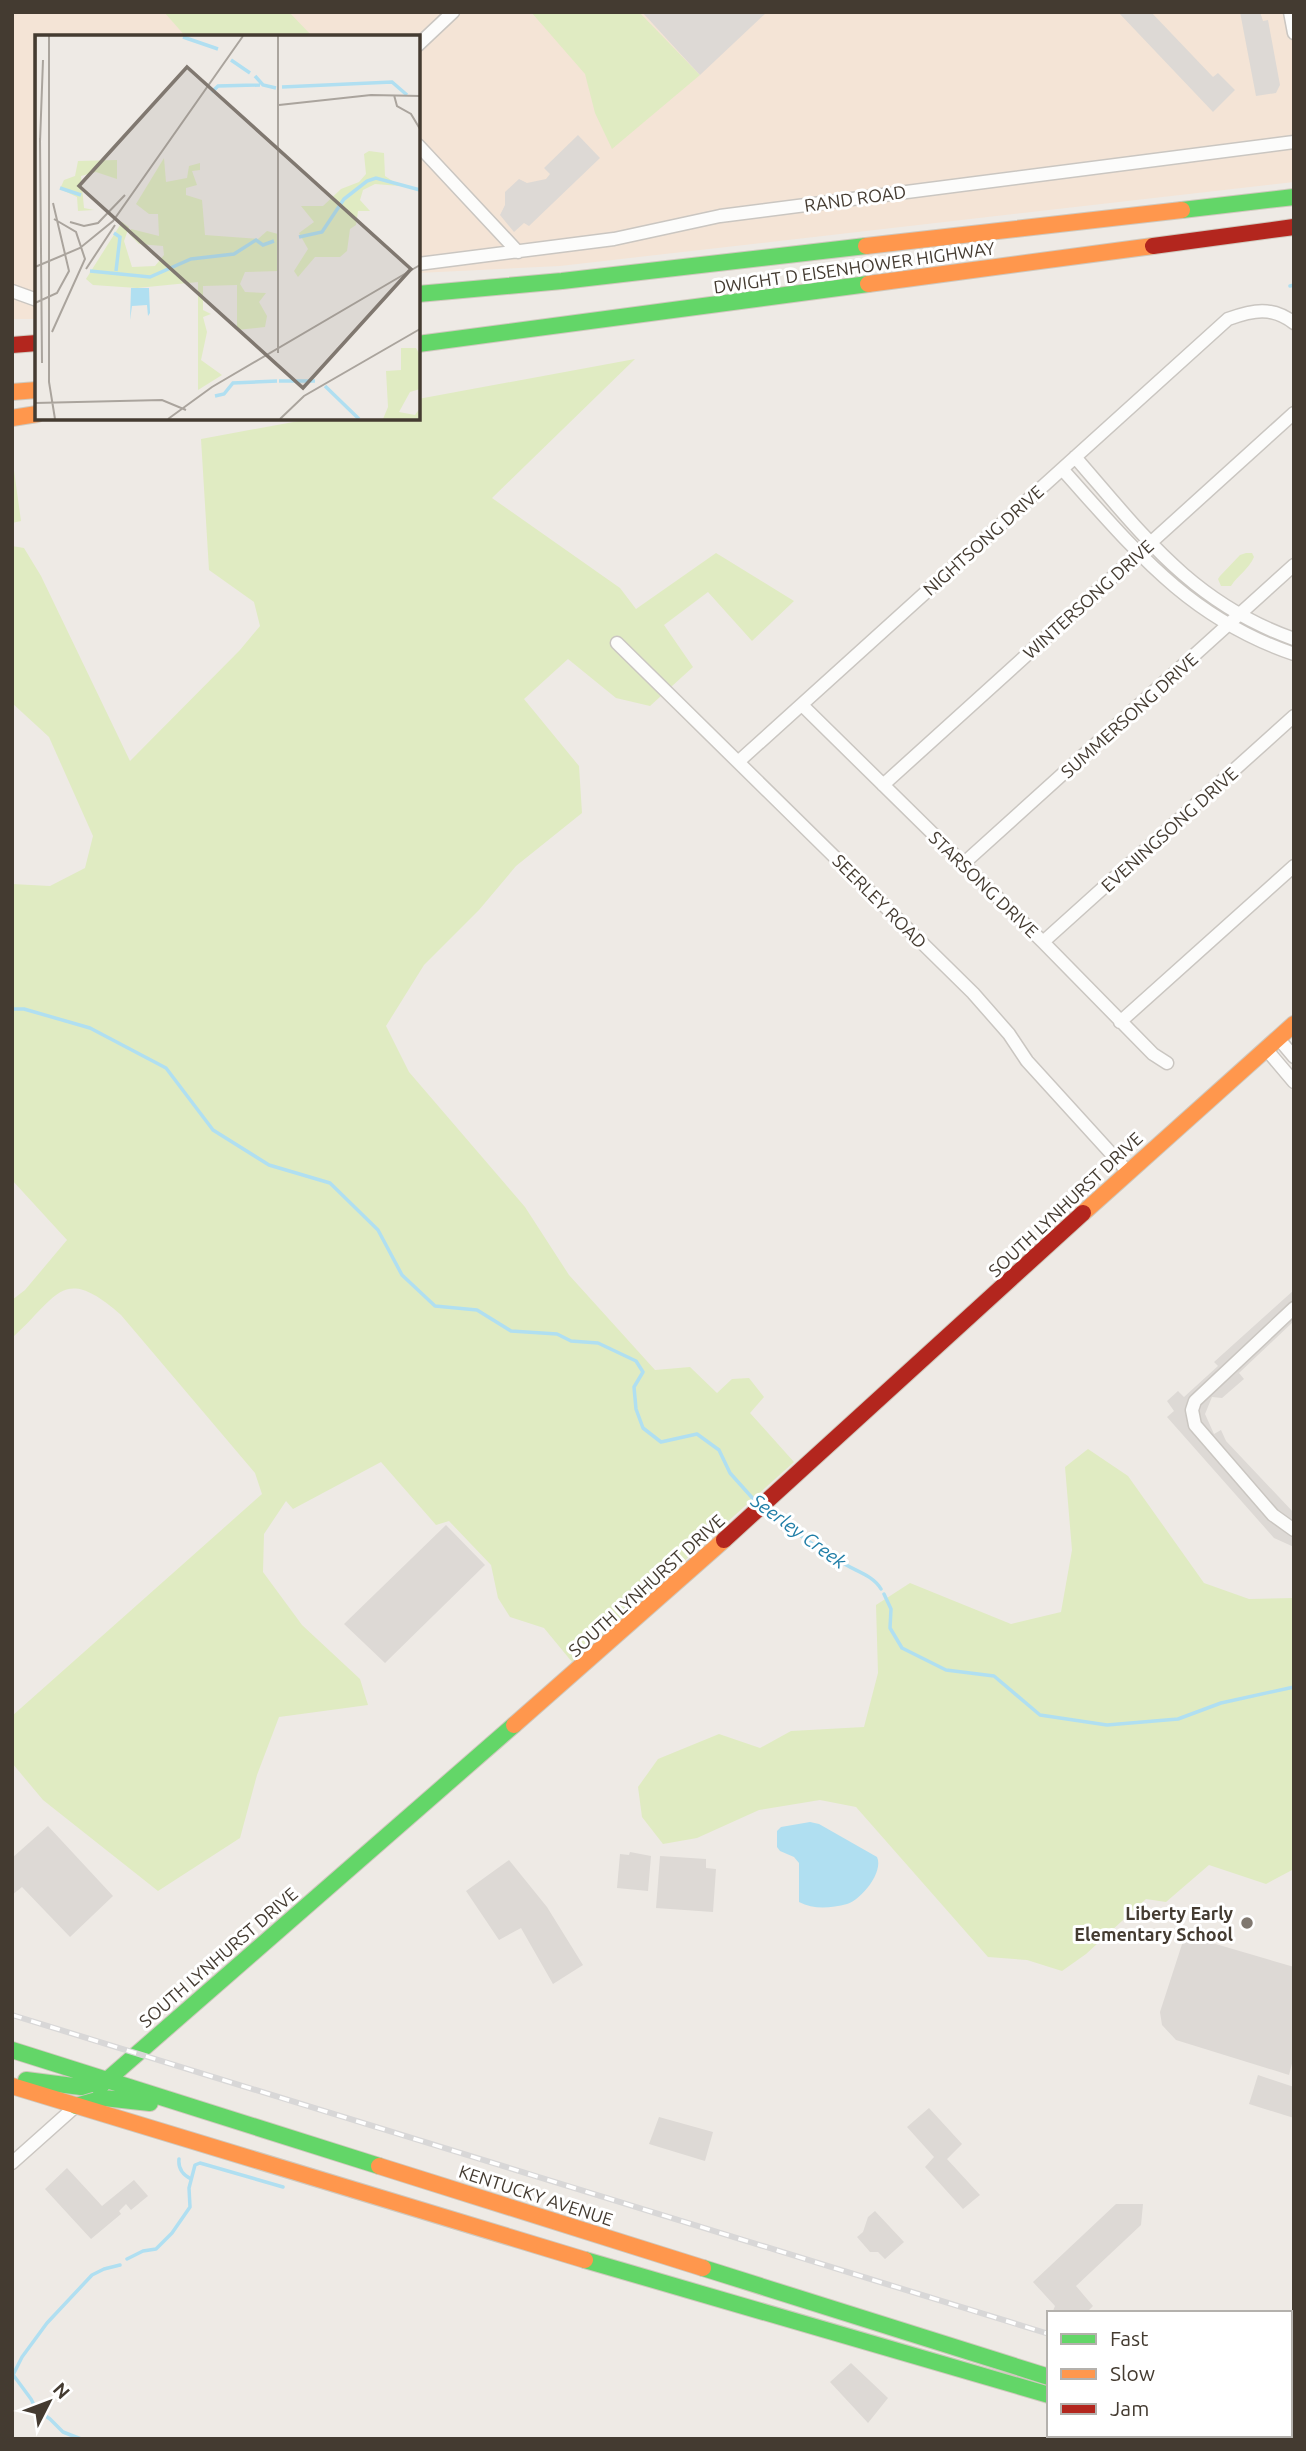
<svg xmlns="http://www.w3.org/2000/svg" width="1306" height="2451" viewBox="0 0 1306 2451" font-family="Ubuntu,sans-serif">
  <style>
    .commercial { fill: #f4e4d6 }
    .green { fill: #e0ebc2 }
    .parking { fill: #ddd9d5 }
    .water { fill: #b0dff1 }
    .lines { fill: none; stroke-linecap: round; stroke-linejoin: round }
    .stream { stroke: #b0dff1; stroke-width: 3.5 }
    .street-casing { stroke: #cac6c1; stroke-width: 15 }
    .fast-casing { stroke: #cfc8bd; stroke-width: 18 }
    .slow-casing { stroke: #cfc8bd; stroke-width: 18 }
    .jam-casing { stroke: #cfc8bd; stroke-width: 18 }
    .street { stroke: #fcfcfb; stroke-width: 12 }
    .fast { stroke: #63d668; stroke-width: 16 }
    .slow { stroke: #ff974d; stroke-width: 16 }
    .jam { stroke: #b3261e; stroke-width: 16 }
    .rail-casing { stroke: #d8d7d7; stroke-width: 6 }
    .rail { stroke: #fff; stroke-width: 3.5; stroke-dasharray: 10; stroke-linecap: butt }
    .poi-dot { fill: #807870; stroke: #fff; stroke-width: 2.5 }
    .labels { text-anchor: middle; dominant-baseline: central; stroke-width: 6; stroke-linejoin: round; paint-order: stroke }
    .street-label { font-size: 18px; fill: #443b31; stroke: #fff }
    .poi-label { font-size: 18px; font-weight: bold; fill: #443b31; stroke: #fff; text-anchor: end }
    .water-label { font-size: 19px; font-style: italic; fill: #207ea7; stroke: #fff }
    .inset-river { fill: none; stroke: #b0dff1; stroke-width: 3.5 }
    .inset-road { fill: none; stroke: #aaa49d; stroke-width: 2 }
    .view { fill: #807870; fill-opacity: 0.15; stroke: #807870; stroke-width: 3.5 }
    .inset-edge { fill: none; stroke: #443b31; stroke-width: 3.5 }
  </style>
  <rect width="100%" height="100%" fill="#eeeae5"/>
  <!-- commercial -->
  <path class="commercial" d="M12,12H1294V182L560,266L418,273V37H37V319H12Z"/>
  <!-- green -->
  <path class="green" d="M164,12H289L313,37H186Z
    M531,12H639L700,75L612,149L595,113L585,74Z
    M635,359L492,498L620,588L636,609L716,553L794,601L752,641L708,592L664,625L693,667L650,706L616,698L568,659L524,699L579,766L582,813L516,866L479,910L424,965L386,1026L409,1072L525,1207L569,1275L655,1370L690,1367L717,1393L732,1379L749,1378L764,1397L750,1413L794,1462L572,1662L544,1628L510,1617L498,1598L491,1565L449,1521L436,1525L381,1462L293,1509L286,1501L264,1534L263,1572L302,1625L360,1679L368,1705L279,1717L257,1775L240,1838L158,1891L43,1800L12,1763V1716L262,1494L255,1473L121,1315C62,1263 58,1297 12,1338V1300L25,1290L67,1240L12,1180V884L50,886L85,868L93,836L49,737L12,703V546L24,548L41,576L130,761L240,650L260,626L254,602L209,570L201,439L315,418H418V399Z
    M12,456L21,521L12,523Z
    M1246,553H1252L1254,557C1249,569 1238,575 1231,586H1221L1218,579L1220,576L1240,555Z
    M1088,1449L1128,1476L1204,1583L1249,1599L1294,1598V1869L1266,1884L1209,1865L1166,1902L1146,1899L1086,1954L1062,1971L1027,1960L988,1957L856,1807L820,1800L759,1810L697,1838L663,1844L642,1817L638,1787L658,1759L719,1734L760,1748L791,1731L864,1727L878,1673L876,1605L910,1583L1011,1624L1061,1612L1072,1550L1065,1467Z"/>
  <!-- parking -->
  <path class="parking" d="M642,12H767L700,75Z
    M1118,12H1151L1213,77L1218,73L1235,90L1213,112Z
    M1240,12H1260L1263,21L1268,20L1280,85L1276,93L1256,96Z
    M578,135L600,158L529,226L524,223L514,232L500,215L505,205V192L519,179L527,183L546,179L550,174L544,168Z
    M1294,1290V1321L1239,1373L1244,1379L1222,1398L1212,1397L1205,1414L1214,1434L1221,1430L1226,1441L1294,1513V1547L1274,1538L1167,1417L1174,1411L1167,1401L1178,1391L1184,1397L1218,1366L1214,1362Z
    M446,1525L485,1565L385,1663L344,1624Z
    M48,1826L113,1896L70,1937L22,1887L12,1895V1858Z
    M630,1852L651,1856L648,1891L617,1888L620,1854L629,1855Z
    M660,1856L706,1859V1868L716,1869L713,1912L656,1908Z
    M509,1860L547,1907L583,1965L553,1984L521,1928L499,1940L466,1891Z
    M1185,1935L1294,1967V2056L1289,2075L1176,2040L1162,2025L1160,2012Z
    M1258,2075L1294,2087V2118L1249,2104Z
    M929,2108L962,2144L947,2159L980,2195L963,2209L925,2167L934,2157L907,2127Z
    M659,2117L713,2132L705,2161L649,2144Z
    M67,2168L102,2206L134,2180L148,2196L131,2210L126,2204L119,2211L121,2214L91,2239L45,2189Z
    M1116,2204H1143L1141,2225L1076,2286L1093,2306L1086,2313L1053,2311L1055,2306L1033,2282Z
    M875,2211L904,2242L885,2259L878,2252H870L857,2237L863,2232L868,2217Z
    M851,2363L888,2398L868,2423L830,2382Z"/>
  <!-- water -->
  <path class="water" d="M810,1822L819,1824L877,1857C884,1872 861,1900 847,1904C831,1908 814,1910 799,1902V1863L794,1857L780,1851L777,1847V1831L781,1827Z"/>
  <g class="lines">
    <!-- stream -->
    <path class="stream" d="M1290,286L1294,285
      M12,1009H24L90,1028L166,1068L213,1130L269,1165L330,1183L378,1230L402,1275L435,1306L477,1310L511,1331L557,1334L571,1341L598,1343L636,1361L643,1372L634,1387L636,1409L643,1428L661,1442L697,1434L719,1450L730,1473L756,1502
      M765,1509C789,1529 815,1546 841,1562C855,1571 873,1575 881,1589
      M884,1594L891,1609L890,1628L902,1648L946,1670L994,1676L1040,1715L1107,1725L1178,1719L1221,1703L1294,1687
      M179,2159C178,2168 183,2175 191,2179
      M127,2259L143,2251L156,2249L172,2233L190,2207L189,2188L195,2165L200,2163L283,2187
      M13,2375L22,2357L47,2323L92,2275L104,2269L120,2265
      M14,2376L31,2399L36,2409L50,2419L63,2432L81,2439"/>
    <!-- street casing -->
    <g class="street-casing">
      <path id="street" d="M1290,12L1294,33
        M418,45L453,12
        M418,145L518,252
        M418,264L614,239L720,216L1294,142
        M12,291L37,300
        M1075,457C1143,535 1192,603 1294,639
        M1062,469C1134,549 1188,618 1294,654
        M617,643L973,993L1009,1034L1027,1061L1128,1172
        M802,705L1043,942L1153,1054L1167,1063
        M738,762L1228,319C1253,310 1272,306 1294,323
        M883,785L1294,413
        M963,864L1294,565
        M1043,942L1294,716
        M1120,1022L1294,866
        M1278,1038L1294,1057
        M1266,1049L1294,1082
        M1294,1308L1195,1401L1192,1410L1195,1425L1273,1515L1294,1530
        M12,2163L76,2106"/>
    </g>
    <!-- fast casing -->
    <g class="fast-casing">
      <path id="fast" d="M1182,210L1294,197
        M418,294L562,281L866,246
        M418,344L868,284
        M12,2050L379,2166
        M26,2080L81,2087L107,2079
        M99,2087L514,1725
        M76,2106L104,2098L150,2103
        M585,2260L1049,2395
        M703,2268L1049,2377
        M1228,2435L1231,2439"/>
    </g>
    <!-- slow casing -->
    <g class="slow-casing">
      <path id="slow" d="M866,246L1182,210
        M868,284L1153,246
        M12,392L37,390
        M12,418L37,414
        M1083,1213L1294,1024
        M514,1725L724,1540
        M12,2086L585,2260
        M379,2166L703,2268
        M1184,2435L1196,2439"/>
    </g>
    <!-- jam casing -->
    <g class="jam-casing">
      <path id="jam" d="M1153,246L1294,227
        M12,345L37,343
        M724,1540L1083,1213"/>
    </g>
    <!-- street -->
    <use href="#street" class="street"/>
    <!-- fast -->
    <use href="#fast" class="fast"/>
    <!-- slow -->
    <use href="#slow" class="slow"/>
    <!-- jam -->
    <use href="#jam" class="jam"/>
    <!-- rail casing -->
    <g class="rail-casing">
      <path id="rail" d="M12,2015L1049,2334
        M1290,2408L1294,2409"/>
    </g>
    <!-- rail -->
    <use href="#rail" class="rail"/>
  </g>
  <!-- markers -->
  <circle class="poi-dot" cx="1247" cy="1923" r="7"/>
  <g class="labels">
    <!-- street labels -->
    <g class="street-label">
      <text transform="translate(855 198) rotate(-8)">RAND ROAD</text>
      <text transform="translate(854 267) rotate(-8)">DWIGHT D EISENHOWER HIGHWAY</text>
      <text transform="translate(983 540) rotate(-42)">NIGHTSONG DRIVE</text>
      <text transform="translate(1088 599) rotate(-42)">WINTERSONG DRIVE</text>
      <text transform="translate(1129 715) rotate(-42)">SUMMERSONG DRIVE</text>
      <text transform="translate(1169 829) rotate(-42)">EVENINGSONG DRIVE</text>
      <text transform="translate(984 884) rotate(44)">STARSONG DRIVE</text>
      <text transform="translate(880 901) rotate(45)">SEERLEY ROAD</text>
      <text transform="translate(1065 1204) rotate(-43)">SOUTH LYNHURST DRIVE</text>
      <text transform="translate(646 1585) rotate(-42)">SOUTH LYNHURST DRIVE</text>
      <text transform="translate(218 1957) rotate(-41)">SOUTH LYNHURST DRIVE</text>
      <text transform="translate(536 2195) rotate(18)">KENTUCKY AVENUE</text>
    </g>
    <!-- poi labels -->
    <g class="poi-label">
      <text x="1233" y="1913">Liberty Early<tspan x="1233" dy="21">Elementary School</tspan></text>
    </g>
    <!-- water labels -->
    <g class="water-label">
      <text transform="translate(799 1531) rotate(36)">Seerley Creek</text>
    </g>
  </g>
  <!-- overview -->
  <g transform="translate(35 35)">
    <rect width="385" height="385" fill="#eeeae5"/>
    <path d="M334,116L349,118L350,141L365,151L340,149L328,155L325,165L335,176H323L321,190L315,194L312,216L305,222H280L263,242L259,236L273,214L264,198L279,187L266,171H288L306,154L324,147L331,139L329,119ZM129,123L131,147L152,143L154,131L165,128V135L157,136L162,150L151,153V160L167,165L170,200L223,204L232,196L243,199V236L210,237L205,249L210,257L231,258L224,267L232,281L230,292L202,295V250L168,251V275L176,279L168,282L172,297L166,325L187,340L163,355V247L102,253L58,250L51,244L87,187L94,192L89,206L97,232L120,231L129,220L128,211L104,209L94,199L96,194L124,201L123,179H114L101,169ZM82,125V144L61,137L46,141L49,173L59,175L43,176L42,162L25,154L29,145L40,141L43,126ZM366,313H381L385,320V354L375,357L364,377L380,380L385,373V384H348L353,372L351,336L366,335Z" fill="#e0ebc2"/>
    <path d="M96,253H114L115,278L113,281L112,270L97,271L95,285Z" fill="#b0dff1"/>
    <path class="inset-river" d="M148,2L183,14M196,25L215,38M220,41L228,50L241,53M247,52L357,47L372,60M177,57L183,51L225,50M25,153L46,160M79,198L85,202L81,236M264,202L287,197L309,164L332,146L341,143L385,155M55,236L115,242L156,224L199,219L221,205L228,210L239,206M244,346H280M290,351L324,384M180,361L189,359L198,348L242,346"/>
    <path class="inset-road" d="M14,1V347L20,384M243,1V318M359,60L362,71L376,79L385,94M244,70L336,60L385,61M5,103L7,328M5,107L8,25M0,120L1,1M35,187L49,191L63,188L90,160M0,232L45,213L78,186L208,1M51,234L80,190M0,268L22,258L34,236L18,168M17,297L50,224L41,197L19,184M0,368L127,365L151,375M133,384L177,352L385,230M245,384L269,361L385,294"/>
    <path class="view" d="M152,32L376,234L268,353L44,151Z"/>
    <rect width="385" height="385" class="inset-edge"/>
  </g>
  <!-- border -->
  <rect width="1306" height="2451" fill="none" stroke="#443b31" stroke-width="28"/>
  <!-- legend -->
  <rect x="1047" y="2311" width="245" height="126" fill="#ffffff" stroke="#b4b1ad" stroke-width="2"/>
  <rect x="1061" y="2334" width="35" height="10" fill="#63d668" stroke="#b4b1ad" stroke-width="2"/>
  <text x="1110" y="2346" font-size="21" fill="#443b31">Fast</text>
  <rect x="1061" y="2369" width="35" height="10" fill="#ff974d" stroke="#b4b1ad" stroke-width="2"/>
  <text x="1110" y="2381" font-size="21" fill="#443b31">Slow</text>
  <rect x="1061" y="2404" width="35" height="10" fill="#b3261e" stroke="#b4b1ad" stroke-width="2"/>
  <text x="1110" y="2416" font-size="21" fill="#443b31">Jam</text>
  <!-- north arrow -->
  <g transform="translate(49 2402) rotate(48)" stroke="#ffffff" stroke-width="5" paint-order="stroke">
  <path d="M0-5L12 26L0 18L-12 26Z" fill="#443b31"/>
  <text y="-10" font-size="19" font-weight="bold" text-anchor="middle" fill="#443b31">N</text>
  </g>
</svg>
